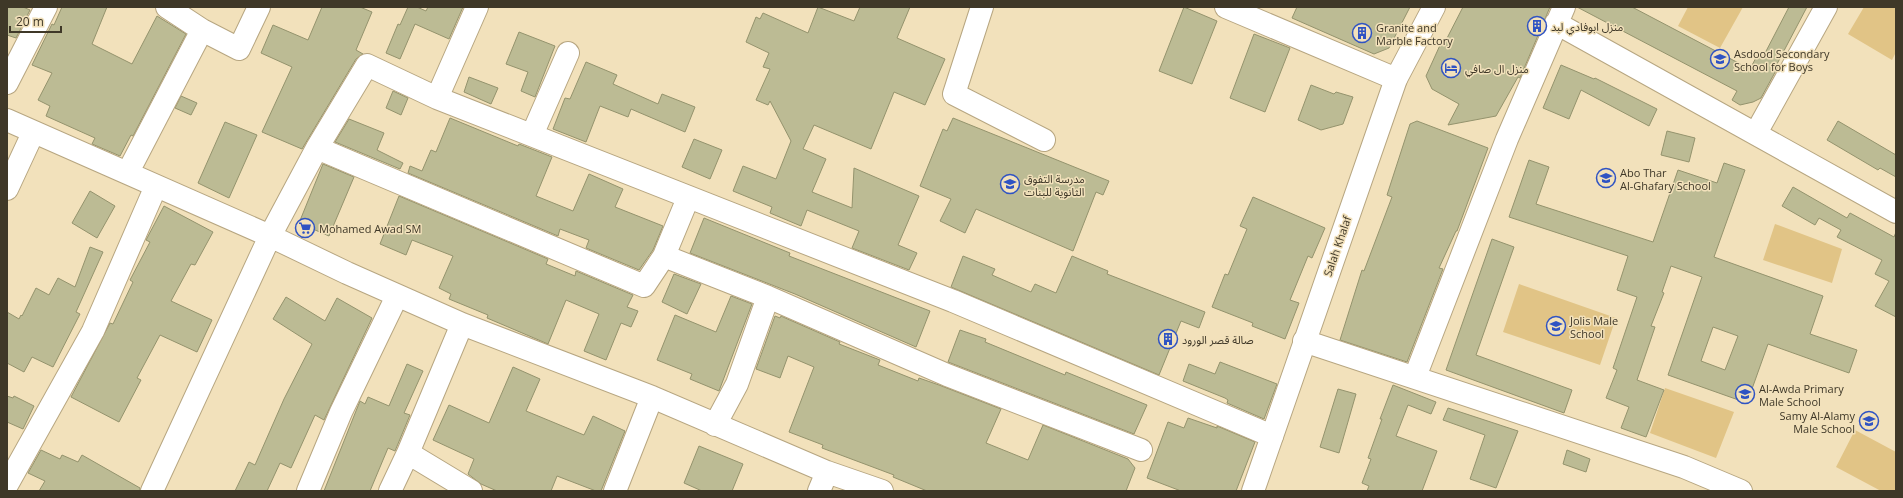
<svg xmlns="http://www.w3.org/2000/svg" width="1903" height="498" viewBox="0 0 1903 498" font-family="'Open Sans','Noto Sans Arabic',sans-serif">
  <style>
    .green { fill: #e1c486 }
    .building { fill: #bcbb94; stroke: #94936d; fill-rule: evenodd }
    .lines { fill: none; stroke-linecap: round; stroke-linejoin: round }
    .minor-casing { stroke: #b7a681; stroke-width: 24 }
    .major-casing { stroke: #b7a681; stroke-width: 24 }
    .minor { stroke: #fff; stroke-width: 22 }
    .major { stroke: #fff; stroke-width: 22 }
    .labels { text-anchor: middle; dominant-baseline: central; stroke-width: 3; stroke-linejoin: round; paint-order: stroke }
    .poi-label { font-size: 11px; fill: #3f3828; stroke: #f2e1bb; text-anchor: start }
    .street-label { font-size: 11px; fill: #3f3828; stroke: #f2e1bb }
  </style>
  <rect width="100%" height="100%" fill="#f2e1bb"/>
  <!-- green -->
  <path class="green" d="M1688,7H1743L1720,48L1678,26Z
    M1864,7H1896V52L1892,60L1848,34Z
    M1775,224L1842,249L1832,283L1763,260Z
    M1519,284L1616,318L1600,365L1503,332Z
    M1665,388L1734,412L1716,458L1650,433Z
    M1855,430L1896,452V491H1881L1836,467Z"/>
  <!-- building -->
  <path class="building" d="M7,7H23L30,10L16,38L7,35Z
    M62,7H107L92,44L132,64L157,16L186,34L133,136L131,135L120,156L92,144L95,138L46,116L50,106L38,100L52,73L32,65L52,24L54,25Z
    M322,7H360L372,12L356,50L363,54L356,59L302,149L262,132L292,67L261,53L273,25L308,40Z
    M408,7H417L426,11L428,7H463L449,39L415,24L400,59L386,53L398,24L400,25Z
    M818,7L854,21L860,7H910L897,38L945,59L925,105L894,92L871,149L814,125L803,149L826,159L812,192L852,208L854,168L919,196L898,245L917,253L909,270L852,248L859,231L807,210L801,226L770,213L772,207L733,191L743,166L776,179L791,141L770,101L768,105L756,100L770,69L763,67L769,53L746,42L756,17L760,19L763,13L808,33Z
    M1184,7L1217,21L1192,84L1159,71Z
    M1297,7H1410L1389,48L1374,54L1292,18Z
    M1463,7H1550L1520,78L1518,77L1496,116L1448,125L1459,104L1432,89L1426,76L1441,43L1444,44Z
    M1577,7H1632L1750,69L1758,54L1763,57L1789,7H1807L1777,64L1779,65L1761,98L1753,102L1740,105L1732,100L1737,91Z
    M519,32L555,46L535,97L521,91L528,72L506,64Z
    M1254,34L1290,48L1265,112L1230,98Z
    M586,62L617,75L613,84L658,104L662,94L695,107L685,132L631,109L628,117L600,106L586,142L553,129L565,98L570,99Z
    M1561,65L1594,79L1595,78L1657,109L1649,126L1581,90L1569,119L1543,108Z
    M469,77L498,88L491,104L464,92Z
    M1311,85L1334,94L1336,92L1353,97L1343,124L1321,130L1298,120Z
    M393,91L408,98L401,115L386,108Z
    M181,96L197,103L191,115L175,108Z
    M450,118L518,146L519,144L552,157L536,196L573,211L589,174L623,189L615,207L663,226L653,250L639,270L586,248L589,240L560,229L558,236L408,173L410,166L422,171L431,150L436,152Z
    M953,118L1109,181L1103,195L1096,192L1073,251L976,209L965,233L940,221L951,199L920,186L943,129L947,131Z
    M349,119L384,133L377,150L403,163L400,169L335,142Z
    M1417,121L1488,148L1457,231H1456L1439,268L1443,269L1407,362L1340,340L1362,270L1364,271L1392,197L1387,195L1410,124Z
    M1838,121L1896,155V177L1880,168L1878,170L1827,140Z
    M225,122L257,135L229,198L198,183Z
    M1667,131L1695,138L1689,162L1661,155Z
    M694,139L722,150L710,179L682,167Z
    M1529,160L1549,167L1536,204L1653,242L1678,170L1717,183L1724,163L1745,170L1714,257L1823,296L1810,334L1857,350L1849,373L1768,344L1747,403L1668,375L1702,277L1671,266L1662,292L1664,293L1651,326L1655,327L1637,380L1664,390L1646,437L1621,428L1629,407L1606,398L1617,370L1613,368L1637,297L1617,290L1628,256L1509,217ZM1713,327L1738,336L1725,370L1701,361Z
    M323,164L354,177L329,236L299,223Z
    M1793,187L1847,218L1850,213L1894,237L1896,232V317L1875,306L1889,281L1875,274L1882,260L1837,237L1841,230L1819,218L1815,225L1782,206Z
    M90,191L115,206L97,238L72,223Z
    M399,196L548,259L546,264L575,276L576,271L633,295L627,307L638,311L631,327L621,323L606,360L584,351L599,314L566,300L548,344L487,318L488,315L449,299L451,294L439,288L453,256L412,240L406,255L380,244Z
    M1253,197L1325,228L1312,258L1308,256L1290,300L1299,303L1285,339L1252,326L1253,323L1212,307L1225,274L1228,275L1247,229L1240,226Z
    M164,206L213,232L195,265L191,264L171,301L212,320L197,352L160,335L137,378L141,380L119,422L71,397L110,323L113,324L133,282L130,280L150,242L146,240Z
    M704,218L790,253L789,256L930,311L916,347L795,294L690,253Z
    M1492,239L1514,247L1476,355L1572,390L1564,413L1446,370Z
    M90,247L103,252L76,312L80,314L53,367L32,357L24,372L7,363V312L19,319L21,315L22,316L36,288L49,295L58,278L75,287Z
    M963,256L995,269L992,275L1031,292L1035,284L1056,293L1072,256L1108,271L1107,274L1205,312L1199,328L1181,321L1159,375L951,287Z
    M674,274L701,284L687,314L662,302Z
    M731,296L752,304L719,391L690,379L692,374L657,360L675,315L716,332Z
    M286,297L325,321L337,298L372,318L324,420L315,415L291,468L280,463L267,491H235L249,462L255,465L284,399L312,344L273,319Z
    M775,316L780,318L781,316L783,317L840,342L839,344L880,360L878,365L918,381L919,378L939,385L1001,409L986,443L1028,460L1043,425L1128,459L1135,468L1126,491H927L893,477L894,475L822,448L823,445L789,432L814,367L788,356L780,378L756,369Z
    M960,330L986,339L985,342L1019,356L1065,375L1066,372L1147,405L1134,434L948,362Z
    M1220,362L1277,384L1264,419L1227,403L1228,400L1225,398L1183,381L1189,364L1215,374Z
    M407,364L423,371L404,413L410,415L395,451L388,448L370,491H324L360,401L365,404L368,397L389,406Z
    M513,367L540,379L526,411L584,435L593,416L625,431L601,491H596L557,476L551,491H497L481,484L468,474L474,459L433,440L449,405L489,423Z
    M1393,385L1436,402L1431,414L1408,405L1396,436L1437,451L1422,491H1367L1369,486L1362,483L1371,459L1368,458L1382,419H1380Z
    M1338,389L1356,394L1339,453L1320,447Z
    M7,396L13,398L14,396L34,406L23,429L7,422Z
    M1448,408L1518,431L1496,488L1470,479L1485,435L1443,420Z
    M1188,418L1217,428V426L1255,442L1236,491H1181L1147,478L1168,422L1184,428Z
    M699,446L743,464L732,491H702L684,483Z
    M41,450L60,459L62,455L78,462L82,455L140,488V491H39L45,481L28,473Z
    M1567,450L1590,459L1586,472L1563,464Z"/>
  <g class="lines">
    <!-- minor casing -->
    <g class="minor-casing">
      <path id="minor" d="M167,7L202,30L239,49L259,7
        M982,7L954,94L1044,140
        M1226,7L1396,79
        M1556,23L1896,212
        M7,83L46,7
        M437,98L477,7
        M7,120L270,236L347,273L462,324L652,397L827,472L882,491
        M1756,133L1826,7
        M532,135L568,53
        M317,148L644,286L664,256L688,198
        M128,172L202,30
        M7,189L33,133
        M664,256L768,297L947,375L1141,450
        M1304,341L1684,467L1741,491
        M1415,377L1507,139L1564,7
        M715,425L737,384L768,297
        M408,453L471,491
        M7,485L93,331L156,186
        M152,491L270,236L317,148L367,65L437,98L953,301L1272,436
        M308,491L341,412L397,296
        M390,491L408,453L462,324
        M615,491L652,397
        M819,491L827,472"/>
    </g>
    <!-- major casing -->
    <g class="major-casing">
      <path id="major" d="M1253,491L1396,79L1434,7"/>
    </g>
    <!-- minor -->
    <use href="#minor" class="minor"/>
    <!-- major -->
    <use href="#major" class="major"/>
  </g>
  <!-- icons -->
  <defs>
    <g id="building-ring" transform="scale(1)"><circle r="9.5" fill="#f2e1bb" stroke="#2f53c3" stroke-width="1.5"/><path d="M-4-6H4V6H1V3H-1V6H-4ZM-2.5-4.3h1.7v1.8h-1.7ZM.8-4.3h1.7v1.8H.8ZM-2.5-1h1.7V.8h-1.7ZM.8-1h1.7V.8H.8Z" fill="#2f53c3"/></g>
    <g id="school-ring" transform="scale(1)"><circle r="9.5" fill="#f2e1bb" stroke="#2f53c3" stroke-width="1.5"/><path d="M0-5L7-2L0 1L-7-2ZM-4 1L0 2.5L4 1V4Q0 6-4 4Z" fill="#2f53c3"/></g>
    <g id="hotel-ring" transform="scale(1)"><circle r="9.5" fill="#f2e1bb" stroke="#2f53c3" stroke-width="1.5"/><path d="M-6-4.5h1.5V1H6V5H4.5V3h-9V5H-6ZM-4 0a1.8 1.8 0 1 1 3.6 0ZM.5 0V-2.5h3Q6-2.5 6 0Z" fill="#2f53c3"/></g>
    <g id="supermarket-ring" transform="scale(1)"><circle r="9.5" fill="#f2e1bb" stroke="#2f53c3" stroke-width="1.5"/><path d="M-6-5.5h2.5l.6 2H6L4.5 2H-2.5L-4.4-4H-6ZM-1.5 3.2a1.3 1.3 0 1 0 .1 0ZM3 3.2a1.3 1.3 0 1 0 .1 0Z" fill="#2f53c3"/></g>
  </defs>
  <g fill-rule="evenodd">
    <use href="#building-ring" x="1537" y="26"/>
    <use href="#building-ring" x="1362" y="33"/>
    <use href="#school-ring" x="1720" y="59"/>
    <use href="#hotel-ring" x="1451" y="68"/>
    <use href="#school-ring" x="1606" y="178"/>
    <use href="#school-ring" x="1010" y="184"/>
    <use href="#supermarket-ring" x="305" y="228"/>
    <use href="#school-ring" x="1556" y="326"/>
    <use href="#building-ring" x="1168" y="339"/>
    <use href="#school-ring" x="1745" y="394"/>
    <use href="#school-ring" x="1869" y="421"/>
  </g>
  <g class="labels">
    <!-- poi labels -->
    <g class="poi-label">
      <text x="1551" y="26">منزل ابوفادي لبد</text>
      <text x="1376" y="27">Granite and<tspan x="1376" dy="13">Marble Factory</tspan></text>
      <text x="1734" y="53">Asdood Secondary<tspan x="1734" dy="13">School for Boys</tspan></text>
      <text x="1465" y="68">منزل ال صافي</text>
      <text x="1620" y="172">Abo Thar<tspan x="1620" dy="13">Al-Ghafary School</tspan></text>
      <text x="1024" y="178">مدرسة التفوق<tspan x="1024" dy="13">الثانوية للبنات</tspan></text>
      <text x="319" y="228">Mohamed Awad SM</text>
      <text x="1570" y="320">Jolis Male<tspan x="1570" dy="13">School</tspan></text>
      <text x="1182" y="339">صالة قصر الورود</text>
      <text x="1759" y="388">Al-Awda Primary<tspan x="1759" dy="13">Male School</tspan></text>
      <text x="1855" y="415" text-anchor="end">Samy Al-Alamy<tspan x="1855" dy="13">Male School</tspan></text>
    </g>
    <!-- street labels -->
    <g class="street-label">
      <text transform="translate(1337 246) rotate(-71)">Salah Khalaf</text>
    </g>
  </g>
  <!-- border -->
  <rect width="1903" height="498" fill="none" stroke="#3f3828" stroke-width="16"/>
  <!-- scale -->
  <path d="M10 26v6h51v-6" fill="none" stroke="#3f3828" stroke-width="2"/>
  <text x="16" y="26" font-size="12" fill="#3f3828" stroke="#f2e1bb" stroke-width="3" paint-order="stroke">20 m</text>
</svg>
